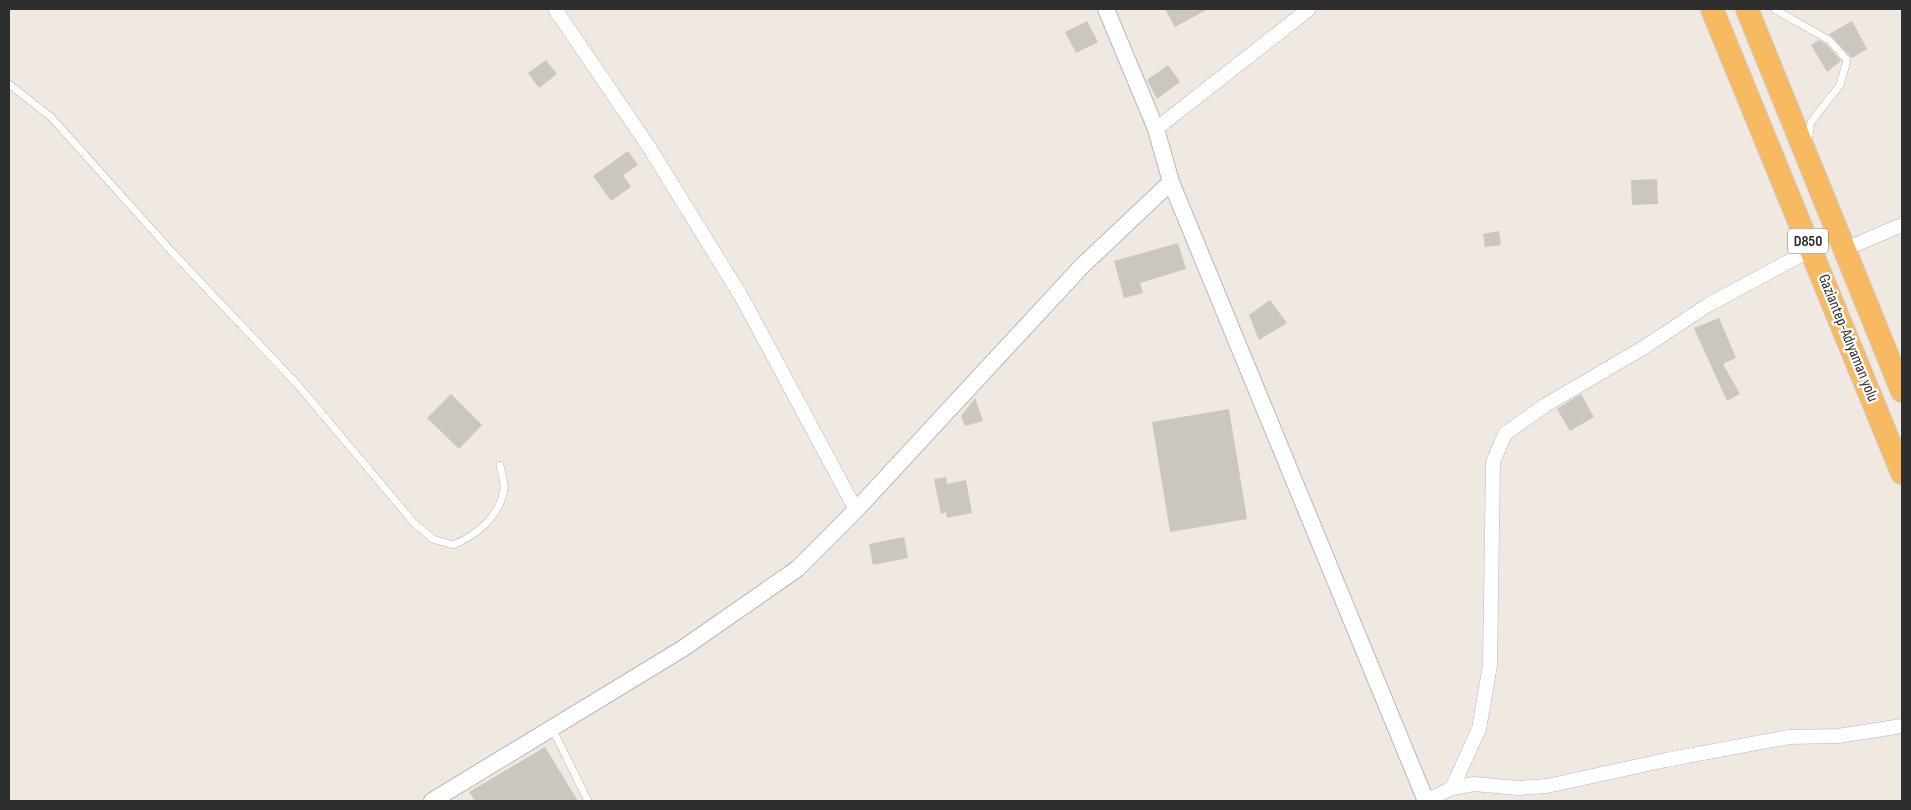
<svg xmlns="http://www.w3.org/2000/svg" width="1911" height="810" viewBox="0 0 1911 810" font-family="'Sofia Sans Condensed',sans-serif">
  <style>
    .building { fill: #cbc7bf }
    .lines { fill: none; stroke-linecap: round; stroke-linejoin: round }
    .service-casing { stroke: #b4b7c1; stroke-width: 8 }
    .minor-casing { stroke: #b4b7c1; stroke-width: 15 }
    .tertiary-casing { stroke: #b4b7c1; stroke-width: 18 }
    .trunk-casing { stroke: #c9c9c9; stroke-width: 24 }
    .service { stroke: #fff; stroke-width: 7 }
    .minor { stroke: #fff; stroke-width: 14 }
    .tertiary { stroke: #fff; stroke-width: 16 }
    .trunk { stroke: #f8ba60; stroke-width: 22 }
    .labels { text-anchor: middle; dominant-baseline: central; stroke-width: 4.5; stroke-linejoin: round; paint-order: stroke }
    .shield { fill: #fff; stroke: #6d6d6d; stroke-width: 1 }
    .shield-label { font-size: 15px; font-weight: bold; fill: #2e2e2e }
    .street-label { font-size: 16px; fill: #2e2e2e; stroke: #fff }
  </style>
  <rect width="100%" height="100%" fill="#efe9e1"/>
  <!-- building -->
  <path class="building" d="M1165,9H1208L1175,27Z
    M1087,21L1098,42L1076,53L1065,32Z
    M1852,21L1867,49L1852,58L1829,34Z
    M1819,40L1826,44L1841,61L1827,72L1811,45Z
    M546,60L557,74L539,88L528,73Z
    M1168,65L1180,82L1157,99L1147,80Z
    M628,151L638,165L623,175L631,187L611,201L593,176Z
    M1657,179L1658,204L1632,205L1631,180Z
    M1499,231L1501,245L1485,247L1483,234Z
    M1178,243L1186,269L1140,283L1143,293L1124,298L1114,261Z
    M1270,300L1287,323L1259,340L1249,315Z
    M1719,318L1736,358L1723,364L1740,394L1727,401L1694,328Z
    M451,394L482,425L459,449L427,418Z
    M1581,394L1594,417L1570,431L1557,409Z
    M975,398L983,421L965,426L961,416Z
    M1229,409L1247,519L1170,532L1152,422Z
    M946,477L947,484L966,480L972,513L947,518L946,512L941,514L934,479Z
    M904,537L908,558L873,565L869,544Z
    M545,747L578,801H475L469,792Z"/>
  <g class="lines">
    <!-- service casing -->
    <g class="service-casing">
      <path id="service" d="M1774,9L1829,40L1847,60L1840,85L1811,122L1808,142
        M9,84L51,117L174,254L297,384L414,523L433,539L453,545C477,535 500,516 504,489C505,481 501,472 500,465
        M552,728L588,801"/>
    </g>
    <!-- minor casing -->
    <g class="minor-casing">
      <path id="minor" d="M555,9L649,147L741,296L856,510
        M1156,129L1309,9
        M1845,249L1902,225
        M1452,788L1479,729L1490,665L1493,462L1505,434L1544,406L1643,348L1708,305L1812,249
        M1426,801L1452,788L1474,784L1518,788L1547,786L1666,760L1789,737L1838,736L1902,726"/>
    </g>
    <!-- tertiary casing -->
    <g class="tertiary-casing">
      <path id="tertiary" d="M1106,9L1156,129L1171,182L1426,801
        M432,801L682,649L797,569L856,510L1082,266L1171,182"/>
    </g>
    <!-- trunk casing -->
    <g class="trunk-casing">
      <path id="trunk" d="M1712,9L1902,473
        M1747,9L1902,391"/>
    </g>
    <!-- service -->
    <use href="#service" class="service"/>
    <!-- minor -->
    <use href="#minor" class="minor"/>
    <!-- tertiary -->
    <use href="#tertiary" class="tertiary"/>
    <!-- trunk -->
    <use href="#trunk" class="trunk"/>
  </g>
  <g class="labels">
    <!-- shield labels -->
    <rect class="shield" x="1788" y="228.5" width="40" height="25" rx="4"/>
    <g class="shield-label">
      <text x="1808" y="241">D850</text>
    </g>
    <!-- street labels -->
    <g class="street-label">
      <text transform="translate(1848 338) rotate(68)">Gaziantep-Adıyaman yolu</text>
    </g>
  </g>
  <!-- border -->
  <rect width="1911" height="810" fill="none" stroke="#2e2e2e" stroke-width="20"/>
</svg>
